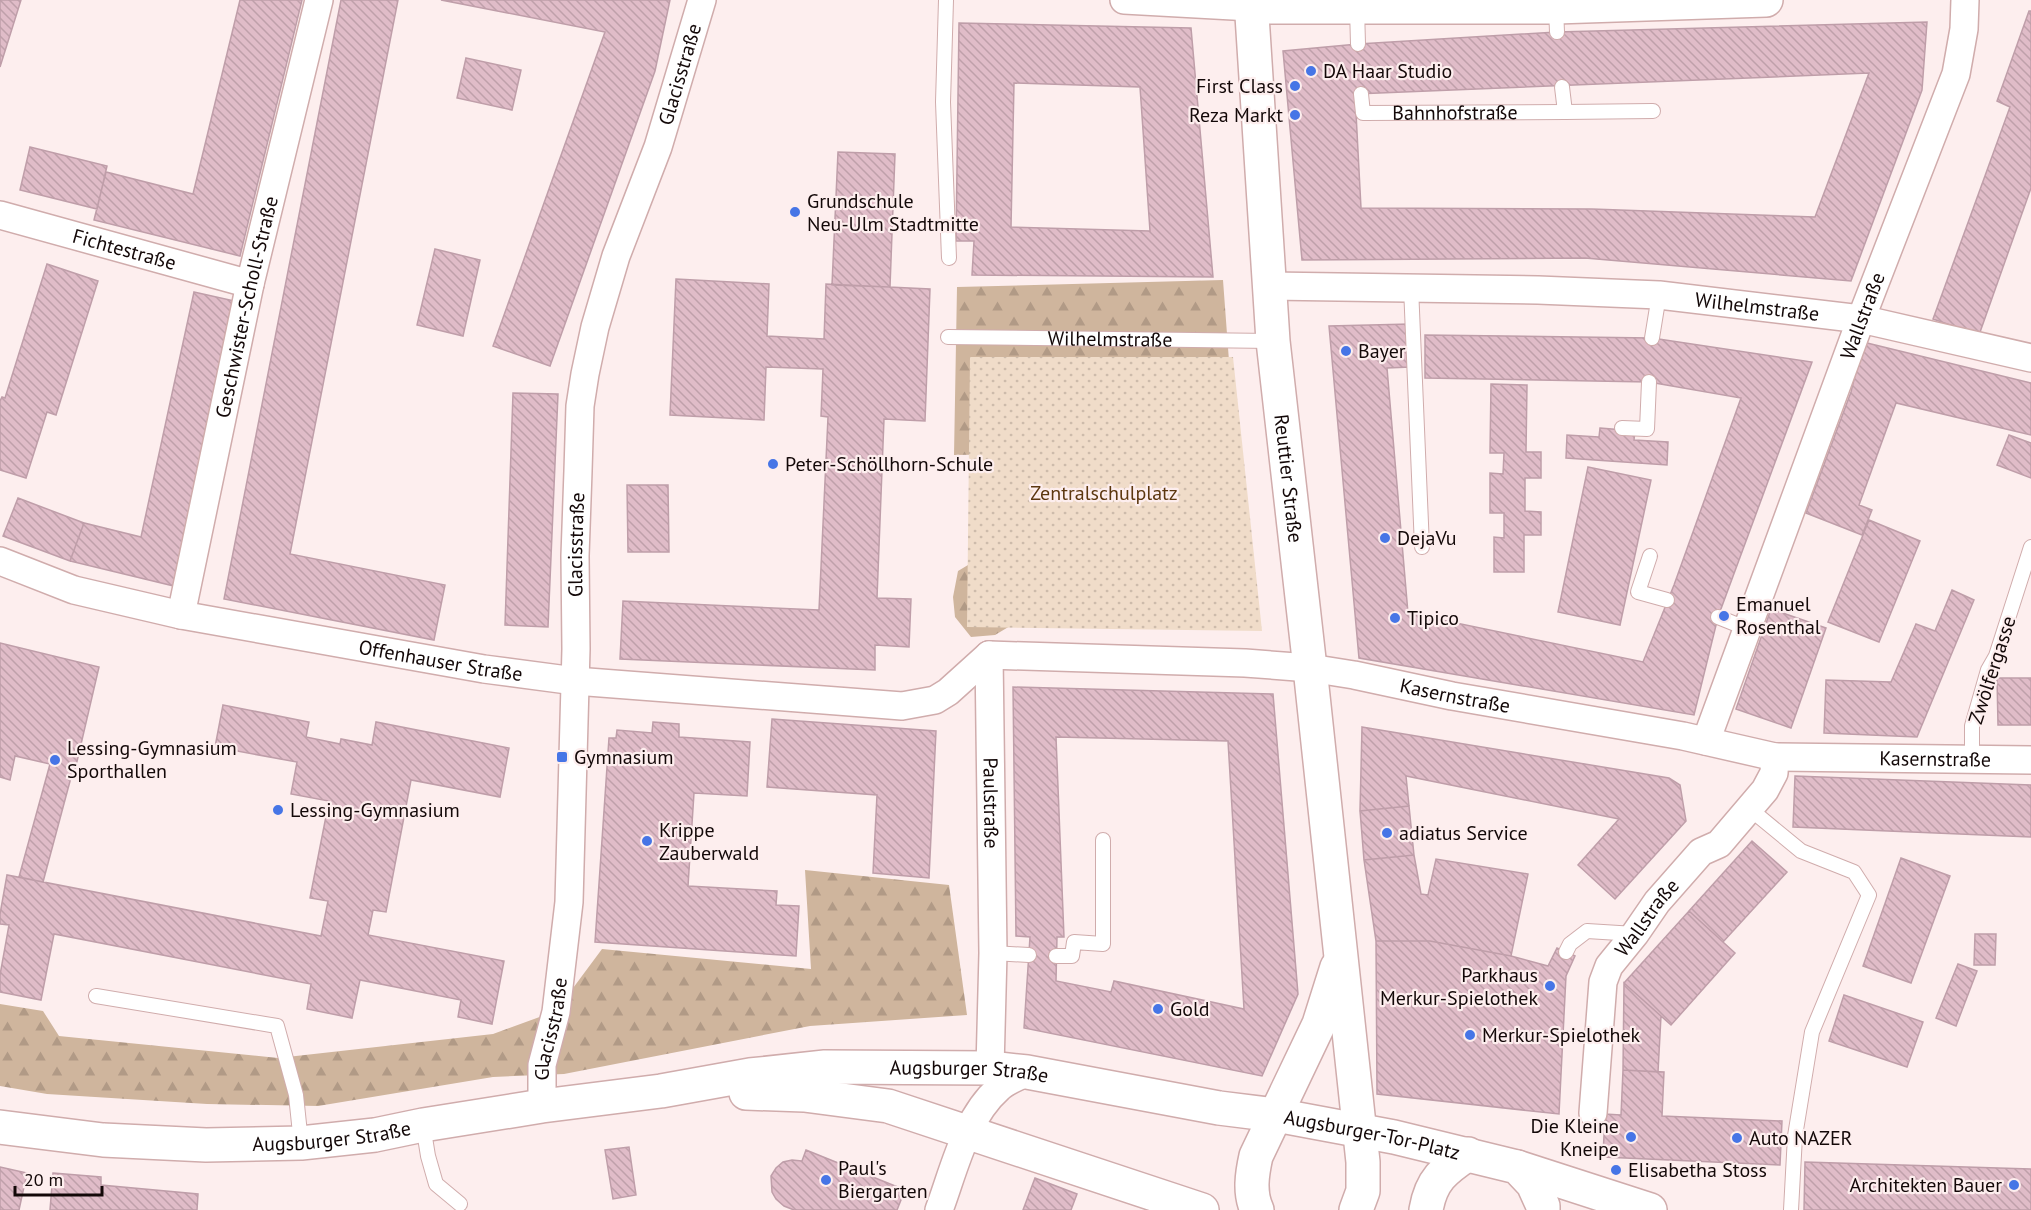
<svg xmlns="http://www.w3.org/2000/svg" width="2031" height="1210" viewBox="0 0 2031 1210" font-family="'PT Sans',sans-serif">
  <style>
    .forest { fill: url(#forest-firs) }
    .park { fill: url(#park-dots) }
    .building { fill: url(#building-back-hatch); stroke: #bf9ea9; stroke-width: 1.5; fill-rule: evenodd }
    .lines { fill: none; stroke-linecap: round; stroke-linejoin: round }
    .service-casing { stroke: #d0acac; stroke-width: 16 }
    .minor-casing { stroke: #d0acac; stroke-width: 30 }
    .tertiary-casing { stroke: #d0acac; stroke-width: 36 }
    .secondary-casing { stroke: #d0acac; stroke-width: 36 }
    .service { stroke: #fff; stroke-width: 14 }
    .minor { stroke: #fff; stroke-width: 27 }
    .tertiary { stroke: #fff; stroke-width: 33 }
    .secondary { stroke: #fff; stroke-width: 33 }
    .poi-dot { fill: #4675e6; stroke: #fdeeee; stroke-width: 2 }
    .labels { text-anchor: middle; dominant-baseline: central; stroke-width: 4.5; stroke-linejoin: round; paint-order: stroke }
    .poi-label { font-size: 20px; fill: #130808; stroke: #fdeeee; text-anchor: start }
    .street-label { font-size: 20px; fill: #130808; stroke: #fdeeee }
    .park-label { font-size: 20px; fill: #5c370f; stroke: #fdeeee }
  </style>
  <defs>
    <pattern id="forest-firs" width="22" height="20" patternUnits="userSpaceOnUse" patternTransform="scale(1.5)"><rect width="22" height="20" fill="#cfb59d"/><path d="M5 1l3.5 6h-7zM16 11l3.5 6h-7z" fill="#b19a86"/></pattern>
    <pattern id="park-dots" width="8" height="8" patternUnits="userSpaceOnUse" patternTransform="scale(1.5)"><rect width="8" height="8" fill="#f0dcc9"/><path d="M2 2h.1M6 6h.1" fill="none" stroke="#cdbbab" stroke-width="1.8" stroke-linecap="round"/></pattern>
    <pattern id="building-back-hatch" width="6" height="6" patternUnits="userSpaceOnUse" patternTransform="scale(1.5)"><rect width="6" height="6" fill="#e0bcc8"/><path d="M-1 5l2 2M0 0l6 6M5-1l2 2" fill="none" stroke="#bfa0aa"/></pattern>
  </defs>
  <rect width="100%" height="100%" fill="#fdeeee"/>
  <!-- forest -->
  <path class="forest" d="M1223,280L1243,550L1040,608L995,635L971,637L955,617L953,597L958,571L973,562L1093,453L954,455L957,287Z
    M805,870L949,885L967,1015L810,1026L564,1074L493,1077L318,1106L207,1104L47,1094L0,1086V1004L43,1011L59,1036L278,1058L493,1034L556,1011L602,949L811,969Z"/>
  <!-- park -->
  <path class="park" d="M970,357H1233L1262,631L967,627Z"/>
  <!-- building -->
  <path class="building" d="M0,0H21L0,67Z
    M240,0H302L240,256L94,220L106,172L193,194Z
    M341,0H398L290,554L445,585L434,640L224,599Z
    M441,0H670L655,71L550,366L493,346L605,32Z
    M2029,11H2031V188L1979,335L1933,319L2010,107L1997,101Z
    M1927,22L1922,90L1851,281L1585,258L1302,260L1283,51L1358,44L1557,32ZM1869,73L1815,217L1592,209L1361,208L1355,94Z
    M959,23L1191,28L1213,277L972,275L974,241H956ZM1014,83L1140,87L1150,231L1011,227Z
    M466,58L521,70L512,110L457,98Z
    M30,147L107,166L97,209L20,190Z
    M838,152L895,154L890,287L832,285Z
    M435,249L480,260L463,336L417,325Z
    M47,264L98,281L56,415L47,412L26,478L0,470V401L2,397L5,398Z
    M676,279L769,284L767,336L824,339L826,284L930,289L925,421L884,419L877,598L911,599L909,647L875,645V670L620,659L623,601L819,610L828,417L821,416L823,369L766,367L764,420L670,415Z
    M194,292L239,302L178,587L70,561L84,523L141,537Z
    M1410,324V367L1387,368L1408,613L1643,662L1674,585L1741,398L1649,382L1425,378V335L1652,338L1812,362L1718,617L1694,715L1359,658L1329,326Z
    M1863,342L2031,383V435L1896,403L1859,505L1872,510L1862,535L1806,513L1851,392Z
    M1491,384L1527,385L1526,452H1541V478H1525V511L1541,512V535H1524V572H1494V537L1504,538V513H1490V473L1503,474L1504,453H1490Z
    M513,393L558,394L548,627L505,625Z
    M1600,428L1635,431L1634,440L1668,442L1667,465L1566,458L1567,435L1599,437Z
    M2009,435L2031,443V478L1997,465Z
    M1588,467L1651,480L1620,625L1558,612Z
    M627,485H668L669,552H628Z
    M18,498L84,523L70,561L3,536Z
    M1869,520L1920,541L1879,642L1828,622Z
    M1952,590L1974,600L1917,737L1824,733L1826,680L1891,682L1916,624L1935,631Z
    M1771,609L1826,628L1791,728L1736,709Z
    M0,643L99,667L75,770H73L43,882L19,877L50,764L15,756L10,780L0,777Z
    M1997,678H2031V725H1998Z
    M1013,687L1273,694L1298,994L1262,1076L1024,1028L1030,937L1016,936ZM1056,737L1228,741L1244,1009L1114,981L1111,992L1056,981L1057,937H1064Z
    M223,705L309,722L306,737L340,744L341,739L372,745L376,722L509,748L500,797L411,780L386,912L373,910L368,935L504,961L492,1024L458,1017L461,1000L360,980L352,1018L307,1009L311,984L54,934L41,1000L0,992V975L9,925L0,924V914L7,875L321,936L328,901L310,898L329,801L291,794L297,762L215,747Z
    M772,719L936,731L929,878L873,873L877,795L767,787Z
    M653,722L679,724V737L750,742L747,796L694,793L688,886L777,891L776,905L799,906L796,956L595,942L609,738H616L617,730L652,733Z
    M1362,727L1669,778L1680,785L1686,821L1615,899L1578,865L1619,819L1406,776L1409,806L1360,811Z
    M1795,776L2031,785V837L1793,827Z
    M1409,806L1414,855L1364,860L1360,811Z
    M1752,841L1787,872L1723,942L1689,911Z
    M1414,855L1421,894L1428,895L1436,859L1528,874L1511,956L1430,941H1376L1364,860Z
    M1901,858L1950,876L1911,983L1863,966Z
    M1689,911L1735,953L1671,1025L1624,983Z
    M1975,934H1996L1995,965H1974Z
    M1376,941H1430L1511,956L1548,966L1557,948L1575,956L1566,976L1559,1114L1377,1094Z
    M1958,964L1977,971L1956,1026L1936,1018Z
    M1624,983L1661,1016L1658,1072L1623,1070Z
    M1844,995L1923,1022L1907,1067L1829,1041Z
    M1623,1070L1664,1072L1662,1116L1782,1121L1780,1165L1603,1157L1605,1114L1621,1115Z
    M629,1147L636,1195L613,1199L605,1150Z
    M806,1150L905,1190L897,1210H794L784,1206L776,1199L772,1192L771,1176L776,1168L783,1162L792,1160L802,1161Z
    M1805,1162L2031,1169V1210H1804Z
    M0,1167L27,1173L19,1210H0Z
    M53,1173L101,1177V1185L198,1194L197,1210H50Z
    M1035,1178L1077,1194L1071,1210H1023Z"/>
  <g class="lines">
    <!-- service casing -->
    <g class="service-casing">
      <g id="service">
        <path d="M946,0L943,102L949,258"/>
        <path d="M1556,7L1557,32"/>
        <path d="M1357,8L1358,44"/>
        <path d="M1562,87L1565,112L1653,111"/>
        <path id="s1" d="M1361,94L1363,113L1565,112"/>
        <path d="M1411,287L1422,547"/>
        <path id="s2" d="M948,337L1273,341"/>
        <path d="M1652,338L1659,295"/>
        <path d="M1622,428L1647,429L1649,382"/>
        <path d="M1650,556L1638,592L1667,600"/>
        <path d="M1718,617L1748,629"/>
        <path d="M1972,760V726L1988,670L1996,656L2031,547"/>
        <path d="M1750,809L1801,851L1854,872L1869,895L1812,1032L1795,1136L1791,1210"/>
        <path d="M1566,952L1570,944L1587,931L1635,934"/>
        <path d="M993,953L1029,955"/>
        <path d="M1056,956H1072L1074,942L1103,944V840"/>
        <path d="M96,996L277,1026L296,1095L301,1143"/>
        <path d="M423,1125L428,1156L436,1184L460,1204"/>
      </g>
    </g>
    <!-- minor casing -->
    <g class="minor-casing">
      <g id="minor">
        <path d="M1124,0L1251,7"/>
        <path id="s3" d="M0,215L250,284"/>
        <path id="s4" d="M1269,286L1538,290L1659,295L1861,319L2031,358"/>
        <path id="s5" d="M0,561L74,590L181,615L484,669L575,681L902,706L935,700L948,692L989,655L1245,663L1310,668L1354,675L1452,696L1683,736L1775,757L2031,760"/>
        <path id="s6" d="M181,615L250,284L319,0"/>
        <path id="s7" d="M989,655L993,953L990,1068"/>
        <path id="s8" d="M1706,741L1861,319L1956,74L1964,29L1965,0"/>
        <path id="s9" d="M542,1106V1065L556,1012L569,902L576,649L575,556L578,471L580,406L585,374L595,327L616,256L658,147L702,0"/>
        <path id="s10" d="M1593,1113L1603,982L1609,966L1635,934L1657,902L1701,852L1719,844L1765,790L1774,773L1775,757"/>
        <path d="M939,1210C954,1170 965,1118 999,1088C1006,1081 1018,1077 1027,1072"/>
      </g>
    </g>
    <!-- tertiary casing -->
    <g class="tertiary-casing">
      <g id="tertiary">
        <path d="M1251,7H1556L1766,0"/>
        <path d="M746,1093L804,1095L888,1106L1202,1210"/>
        <path id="s11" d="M0,1127L103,1140L206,1145L301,1143L375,1135L423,1125L542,1106L661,1091L750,1075L825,1067L990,1068L1027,1072L1219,1108L1276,1115"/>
        <path d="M1517,1167L1650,1210"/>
      </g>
    </g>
    <!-- secondary casing -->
    <g class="secondary-casing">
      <g id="secondary">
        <path id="s12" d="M1251,0L1273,341L1310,668L1363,1162V1191L1356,1210"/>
        <path id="s13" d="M1276,1115L1394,1137L1517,1167L1533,1184L1543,1206V1210"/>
        <path d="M1257,1210C1249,1193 1252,1174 1256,1156L1319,1024L1337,967"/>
        <path d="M1426,1210C1431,1180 1444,1170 1468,1154"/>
      </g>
    </g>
    <!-- service -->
    <use href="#service" class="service"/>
    <!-- minor -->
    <use href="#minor" class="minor"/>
    <!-- tertiary -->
    <use href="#tertiary" class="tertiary"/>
    <!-- secondary -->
    <use href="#secondary" class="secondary"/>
  </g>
  <!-- markers -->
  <g class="poi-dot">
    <circle cx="1311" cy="71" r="6"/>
    <circle cx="1295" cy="86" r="6"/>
    <circle cx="1295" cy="115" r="6"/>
    <circle cx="795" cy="212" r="6"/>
    <circle cx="1346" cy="351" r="6"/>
    <circle cx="773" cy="464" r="6"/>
    <circle cx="1385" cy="538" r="6"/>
    <circle cx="1724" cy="616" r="6"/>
    <circle cx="1395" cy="618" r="6"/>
    <rect x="556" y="751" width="12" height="12" rx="3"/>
    <circle cx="55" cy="760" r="6"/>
    <circle cx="278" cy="810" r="6"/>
    <circle cx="1387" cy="833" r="6"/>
    <circle cx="647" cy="841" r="6"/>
    <circle cx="1550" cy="986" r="6"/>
    <circle cx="1158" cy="1009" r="6"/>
    <circle cx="1470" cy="1035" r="6"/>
    <circle cx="1631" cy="1137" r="6"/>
    <circle cx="1737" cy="1138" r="6"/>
    <circle cx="1616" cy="1170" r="6"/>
    <circle cx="826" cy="1180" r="6"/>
    <circle cx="2014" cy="1185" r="6"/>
  </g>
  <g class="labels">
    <!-- poi labels -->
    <g class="poi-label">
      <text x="1323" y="71">DA Haar Studio</text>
      <text x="1283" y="86" text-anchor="end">First Class</text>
      <text x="1283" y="115" text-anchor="end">Reza Markt</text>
      <text x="807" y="201">Grundschule<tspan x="807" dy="23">Neu-Ulm Stadtmitte</tspan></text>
      <text x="1358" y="351">Bayer</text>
      <text x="785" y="464">Peter-Schöllhorn-Schule</text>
      <text x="1397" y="538">DejaVu</text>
      <text x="1736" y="604">Emanuel<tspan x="1736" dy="23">Rosenthal</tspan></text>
      <text x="1407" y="618">Tipico</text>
      <text x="67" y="748">Lessing-Gymnasium<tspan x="67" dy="23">Sporthallen</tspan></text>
      <text x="574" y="757">Gymnasium</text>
      <text x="290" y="810">Lessing-Gymnasium</text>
      <text x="659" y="830">Krippe<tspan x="659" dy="23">Zauberwald</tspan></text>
      <text x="1399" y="833">adiatus Service</text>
      <text x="1538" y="975" text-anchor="end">Parkhaus<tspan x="1538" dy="23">Merkur-Spielothek</tspan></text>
      <text x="1170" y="1009">Gold</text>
      <text x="1482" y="1035">Merkur-Spielothek</text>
      <text x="1619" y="1126" text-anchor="end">Die Kleine<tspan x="1619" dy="23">Kneipe</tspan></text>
      <text x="1749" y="1138">Auto NAZER</text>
      <text x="838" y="1168">Paul's<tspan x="838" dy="23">Biergarten</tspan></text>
      <text x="1628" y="1170">Elisabetha Stoss</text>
      <text x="2002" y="1185" text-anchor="end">Architekten Bauer</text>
    </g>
    <!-- street labels -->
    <g class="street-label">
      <text stroke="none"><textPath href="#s9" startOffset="1050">Glacisstraße</textPath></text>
      <text stroke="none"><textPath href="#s1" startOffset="111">Bahnhofstraße</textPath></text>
      <text stroke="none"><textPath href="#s3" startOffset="129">Fichtestraße</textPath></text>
      <text stroke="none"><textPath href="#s6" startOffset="315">Geschwister-Scholl-Straße</textPath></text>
      <text stroke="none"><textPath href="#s4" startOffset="489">Wilhelmstraße</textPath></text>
      <text stroke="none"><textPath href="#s8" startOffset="453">Wallstraße</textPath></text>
      <text stroke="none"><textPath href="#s2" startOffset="162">Wilhelmstraße</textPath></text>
      <text stroke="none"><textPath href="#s12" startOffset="480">Reuttier Straße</textPath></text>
      <text stroke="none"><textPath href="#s9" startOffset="564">Glacisstraße</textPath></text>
      <text stroke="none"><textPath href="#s5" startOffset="453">Offenhauser Straße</textPath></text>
      <text transform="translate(1992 670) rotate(-72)">Zwölfergasse</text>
      <text stroke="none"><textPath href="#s5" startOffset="1490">Kasernstraße</textPath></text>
      <text stroke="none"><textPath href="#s5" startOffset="1976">Kasernstraße</textPath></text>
      <text stroke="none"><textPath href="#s7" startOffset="148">Paulstraße</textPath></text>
      <text stroke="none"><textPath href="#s10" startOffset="210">Wallstraße</textPath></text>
      <text stroke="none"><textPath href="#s9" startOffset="78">Glacisstraße</textPath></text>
      <text stroke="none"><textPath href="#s11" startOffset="976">Augsburger Straße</textPath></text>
      <text stroke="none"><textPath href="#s11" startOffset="333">Augsburger Straße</textPath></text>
      <text stroke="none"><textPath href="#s13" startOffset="98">Augsburger-Tor-Platz</textPath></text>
    </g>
    <!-- park labels -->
    <g class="park-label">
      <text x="1104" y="493">Zentralschulplatz</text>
    </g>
  </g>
  <!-- scale -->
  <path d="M15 1186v9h87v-9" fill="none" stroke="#130808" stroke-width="3"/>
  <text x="24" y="1186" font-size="18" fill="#130808" stroke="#fdeeee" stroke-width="4.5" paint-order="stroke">20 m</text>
</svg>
